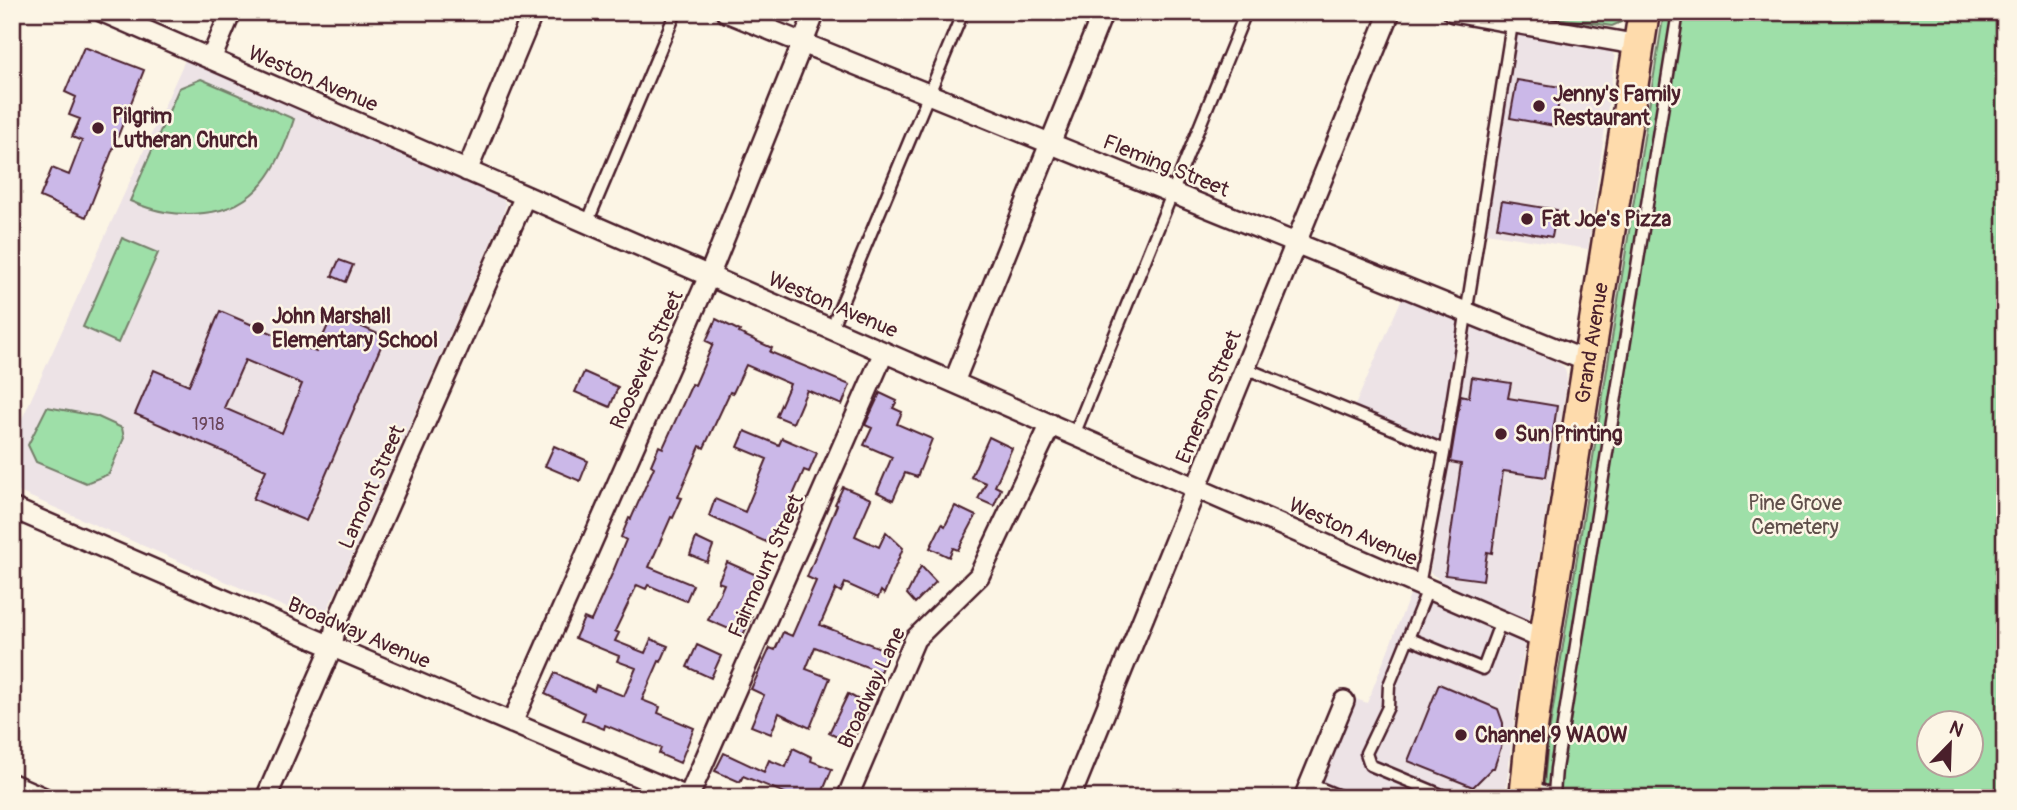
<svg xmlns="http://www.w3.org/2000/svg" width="2017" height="810" viewBox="0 0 2017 810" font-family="Pangolin,sans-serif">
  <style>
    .built { fill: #ede3e6 }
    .green { fill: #9edfa8; stroke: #747f6a; stroke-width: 2; fill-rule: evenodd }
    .building { fill: #cbb8e8; stroke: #4a1f2b; stroke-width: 2; fill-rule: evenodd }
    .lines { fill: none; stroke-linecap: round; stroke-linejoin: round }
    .service-casing { stroke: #4a1f2b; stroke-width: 15 }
    .minor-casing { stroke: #4a1f2b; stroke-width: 24 }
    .primary-casing { stroke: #4a1f2b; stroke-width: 35 }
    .service { stroke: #fcf5e5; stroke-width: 10 }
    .minor { stroke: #fcf5e5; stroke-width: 19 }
    .primary { stroke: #fedbac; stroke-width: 30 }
    .poi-dot { fill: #4a1f2b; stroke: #fcf5e5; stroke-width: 2.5 }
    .labels { text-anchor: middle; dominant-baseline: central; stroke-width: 5; stroke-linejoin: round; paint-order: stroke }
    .number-label { font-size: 18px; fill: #6a455a }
    .street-label { font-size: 21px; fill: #4a1f2b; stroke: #fcf5e5 }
    .poi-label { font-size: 21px; font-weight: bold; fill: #4a1f2b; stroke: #fcf5e5; text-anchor: start }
    .park-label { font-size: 21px; fill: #5f4f4a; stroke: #fcf5e5 }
  </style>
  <rect width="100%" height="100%" fill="#fcf5e5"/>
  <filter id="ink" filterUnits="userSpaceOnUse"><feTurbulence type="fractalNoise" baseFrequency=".0143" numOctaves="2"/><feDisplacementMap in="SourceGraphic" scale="14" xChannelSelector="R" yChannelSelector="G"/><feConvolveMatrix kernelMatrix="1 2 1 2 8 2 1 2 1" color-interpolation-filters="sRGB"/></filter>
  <g filter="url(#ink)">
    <!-- built -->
    <path class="built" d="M1517,34L1606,49L1611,51L1615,57L1588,249L1486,233Z
      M185,60L499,194L506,204L503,215L335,594L325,613L315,620L12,489V441Z
      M1402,298L1557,362L1564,367L1566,373L1567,381L1519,681L1505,798H1316L1356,699L1367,703L1411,592L1429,599L1438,578L1430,573L1446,449L1353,410Z"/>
    <!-- green -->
    <path class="green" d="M1516,12H1624L1621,22L1612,26Z
      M1664,12H2005V798H1543L1548,740ZM1930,722H1972V764H1930Z
      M201,79L294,119C279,167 258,208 204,213C177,216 155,212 130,201L179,88Z
      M122,238L158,253L118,343L83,327Z
      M47,407L96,416L122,428L124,438L109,474L86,483L36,462L28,445Z"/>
    <!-- building -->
    <path class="building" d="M84,47L144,70L86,217L40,197L52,168L69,175L82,141L72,137L80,119L69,115L76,97L65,92Z
      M1517,80L1561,87L1555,126L1510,118Z
      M1502,201L1557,210L1552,237L1497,227Z
      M339,260L353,265L346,282L332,276Z
      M220,311L316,352L333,314L385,337L306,521L253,499L266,470L135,414L154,370L189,385ZM245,360L302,384L282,433L224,408Z
      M716,319L740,331L739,333L772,348L770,352L850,385L842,405L807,390L793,423L776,416L790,384L746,365L733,393L730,392L704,448L700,446L678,497L682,498L673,518L671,517L649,567L693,585L686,601L648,585L646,589L637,585L615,631L619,633L615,641L645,653L651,639L668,646L661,662L659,661L642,700L660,707L658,713L694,728L680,763L659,754L661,748L605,725L604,729L582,720L585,713L545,694L555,673L594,691L596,685L624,696L636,668L617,661L619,656L575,638L584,618L591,621L612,574L626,540L621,537L629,518L631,519L654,467L651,465L659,446L663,448L692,384L695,385L713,344L706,341Z
      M584,372L618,387L610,407L575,392Z
      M1472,377L1511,383L1508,398L1557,406L1546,477L1503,471L1492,553L1487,552L1483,580L1445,575L1461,464L1450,462L1461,395L1469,397Z
      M880,393L897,401L893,408L902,412L897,424L932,439L917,477L905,473L893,500L877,492L892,457L864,445L872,428L865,425Z
      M745,431L779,445L782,438L817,453L809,472L804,470L780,525L783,526L775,546L709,516L715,499L745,512L767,459L738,447Z
      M989,437L1012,448L995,486L1001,489L994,506L978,499L986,483L971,477Z
      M554,446L588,461L580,481L545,466Z
      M843,487L871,499L855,536L879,547L886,532L903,548L884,594L881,591L878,598L845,583L841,592L836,589L820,625L888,651L880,672L815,647L806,669L830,678L810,728L779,713L771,734L751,726L764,695L751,689L770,648L775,650L783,632L792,636L816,581L807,577L837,505L835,504Z
      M955,506L976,516L958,550L953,548L949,557L930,548L942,524L945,526Z
      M696,538L713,546L707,562L690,555Z
      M727,562L761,577L746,613L752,616L743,635L708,620L724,584L718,582Z
      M921,566L936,582L915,603L907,594Z
      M697,645L721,656L711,678L687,667Z
      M1439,684L1498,709L1503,723V741L1494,768H1492L1473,787L1408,761Z
      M848,694L870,706L851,744L829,733Z
      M793,748L812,757L811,761L832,769L820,798H797L743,776L740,782L715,771L724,753L764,772L769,760L786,767Z"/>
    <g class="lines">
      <!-- service casing -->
      <g class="service-casing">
        <path id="service" d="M587,223L676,12
          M831,329L963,12
          M1245,368L1444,450
          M1074,435L1246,12
          M1419,585L1444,454L1512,24
          M1428,589L1389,685L1388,707L1366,753L1370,765L1449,798
          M1408,638L1483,669L1501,621
          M1310,784L1344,798
          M1530,786L1562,798
          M1554,794L1556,769L1678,12"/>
      </g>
      <!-- minor casing -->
      <g class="minor-casing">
        <path id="minor" d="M103,12L1545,640
          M726,12L1589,362
          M1453,12L1639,45
          M211,59L231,12
          M467,171L533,12
          M954,382L1103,12
          M12,508L312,638L689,798
          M512,723L709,276L815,12
          M12,784L44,798
          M266,798L332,647L336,624L525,196
          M688,798L884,352
          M847,798L915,639L979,576L1051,424
          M1070,798L1390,12
          M1304,798L1344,701"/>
      </g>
      <!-- primary casing -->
      <g class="primary-casing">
        <g id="primary">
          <path id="s1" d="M1525,798L1532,729L1539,675L1644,12"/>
        </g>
      </g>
      <!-- service -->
      <use href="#service" class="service"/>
      <!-- minor -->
      <use href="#minor" class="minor"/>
      <!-- primary -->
      <use href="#primary" class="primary"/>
    </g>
  </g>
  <!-- markers -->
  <g class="poi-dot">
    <circle cx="1539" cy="106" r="7"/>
    <circle cx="98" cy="128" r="7"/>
    <circle cx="1527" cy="219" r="7"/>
    <circle cx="258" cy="328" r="7"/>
    <circle cx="1501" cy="434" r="7"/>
    <circle cx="1461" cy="735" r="7"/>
  </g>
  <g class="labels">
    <!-- number labels -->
    <g class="number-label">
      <text x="208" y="424">1918</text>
    </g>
    <!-- street labels -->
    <g class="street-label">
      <text transform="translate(313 79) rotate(23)">Weston Avenue</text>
      <text transform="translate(1166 166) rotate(22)">Fleming Street</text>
      <text transform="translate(833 305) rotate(23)">Weston Avenue</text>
      <text stroke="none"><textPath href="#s1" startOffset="460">Grand Avenue</textPath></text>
      <text transform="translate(647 360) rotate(-66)">Roosevelt Street</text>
      <text transform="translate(1209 397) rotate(-68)">Emerson Street</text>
      <text transform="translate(372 487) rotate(-66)">Lamont Street</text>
      <text transform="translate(1353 532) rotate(24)">Weston Avenue</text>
      <text transform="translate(766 566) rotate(-66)">Fairmount Street</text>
      <text transform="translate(359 633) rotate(23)">Broadway Avenue</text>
      <text transform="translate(872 688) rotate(-65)">Broadway Lane</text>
    </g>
    <!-- poi labels -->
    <g class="poi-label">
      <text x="1553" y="94">Jenny's Family<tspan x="1553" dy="24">Restaurant</tspan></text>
      <text x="112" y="116">Pilgrim<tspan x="112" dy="24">Lutheran Church</tspan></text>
      <text x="1541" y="219">Fat Joe's Pizza</text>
      <text x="272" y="316">John Marshall<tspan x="272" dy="24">Elementary School</tspan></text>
      <text x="1515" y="434">Sun Printing</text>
      <text x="1475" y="735">Channel 9 WAOW</text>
    </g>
    <!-- park labels -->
    <g class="park-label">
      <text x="1795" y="503">Pine Grove<tspan x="1795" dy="24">Cemetery</tspan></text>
    </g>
  </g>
  <!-- margin -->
  <rect width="2017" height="810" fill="none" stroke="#fcf5e5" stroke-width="42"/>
  <rect x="21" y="21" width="1975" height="768" fill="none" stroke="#4a1f2b" stroke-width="2.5" filter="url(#ink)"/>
  <!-- north arrow -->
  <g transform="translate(1950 744) rotate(23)"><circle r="33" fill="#fcf5e5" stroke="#b59f9b" stroke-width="2"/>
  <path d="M0-5L12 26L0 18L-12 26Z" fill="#4a1f2b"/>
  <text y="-10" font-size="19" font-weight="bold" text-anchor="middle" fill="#4a1f2b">N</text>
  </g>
</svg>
